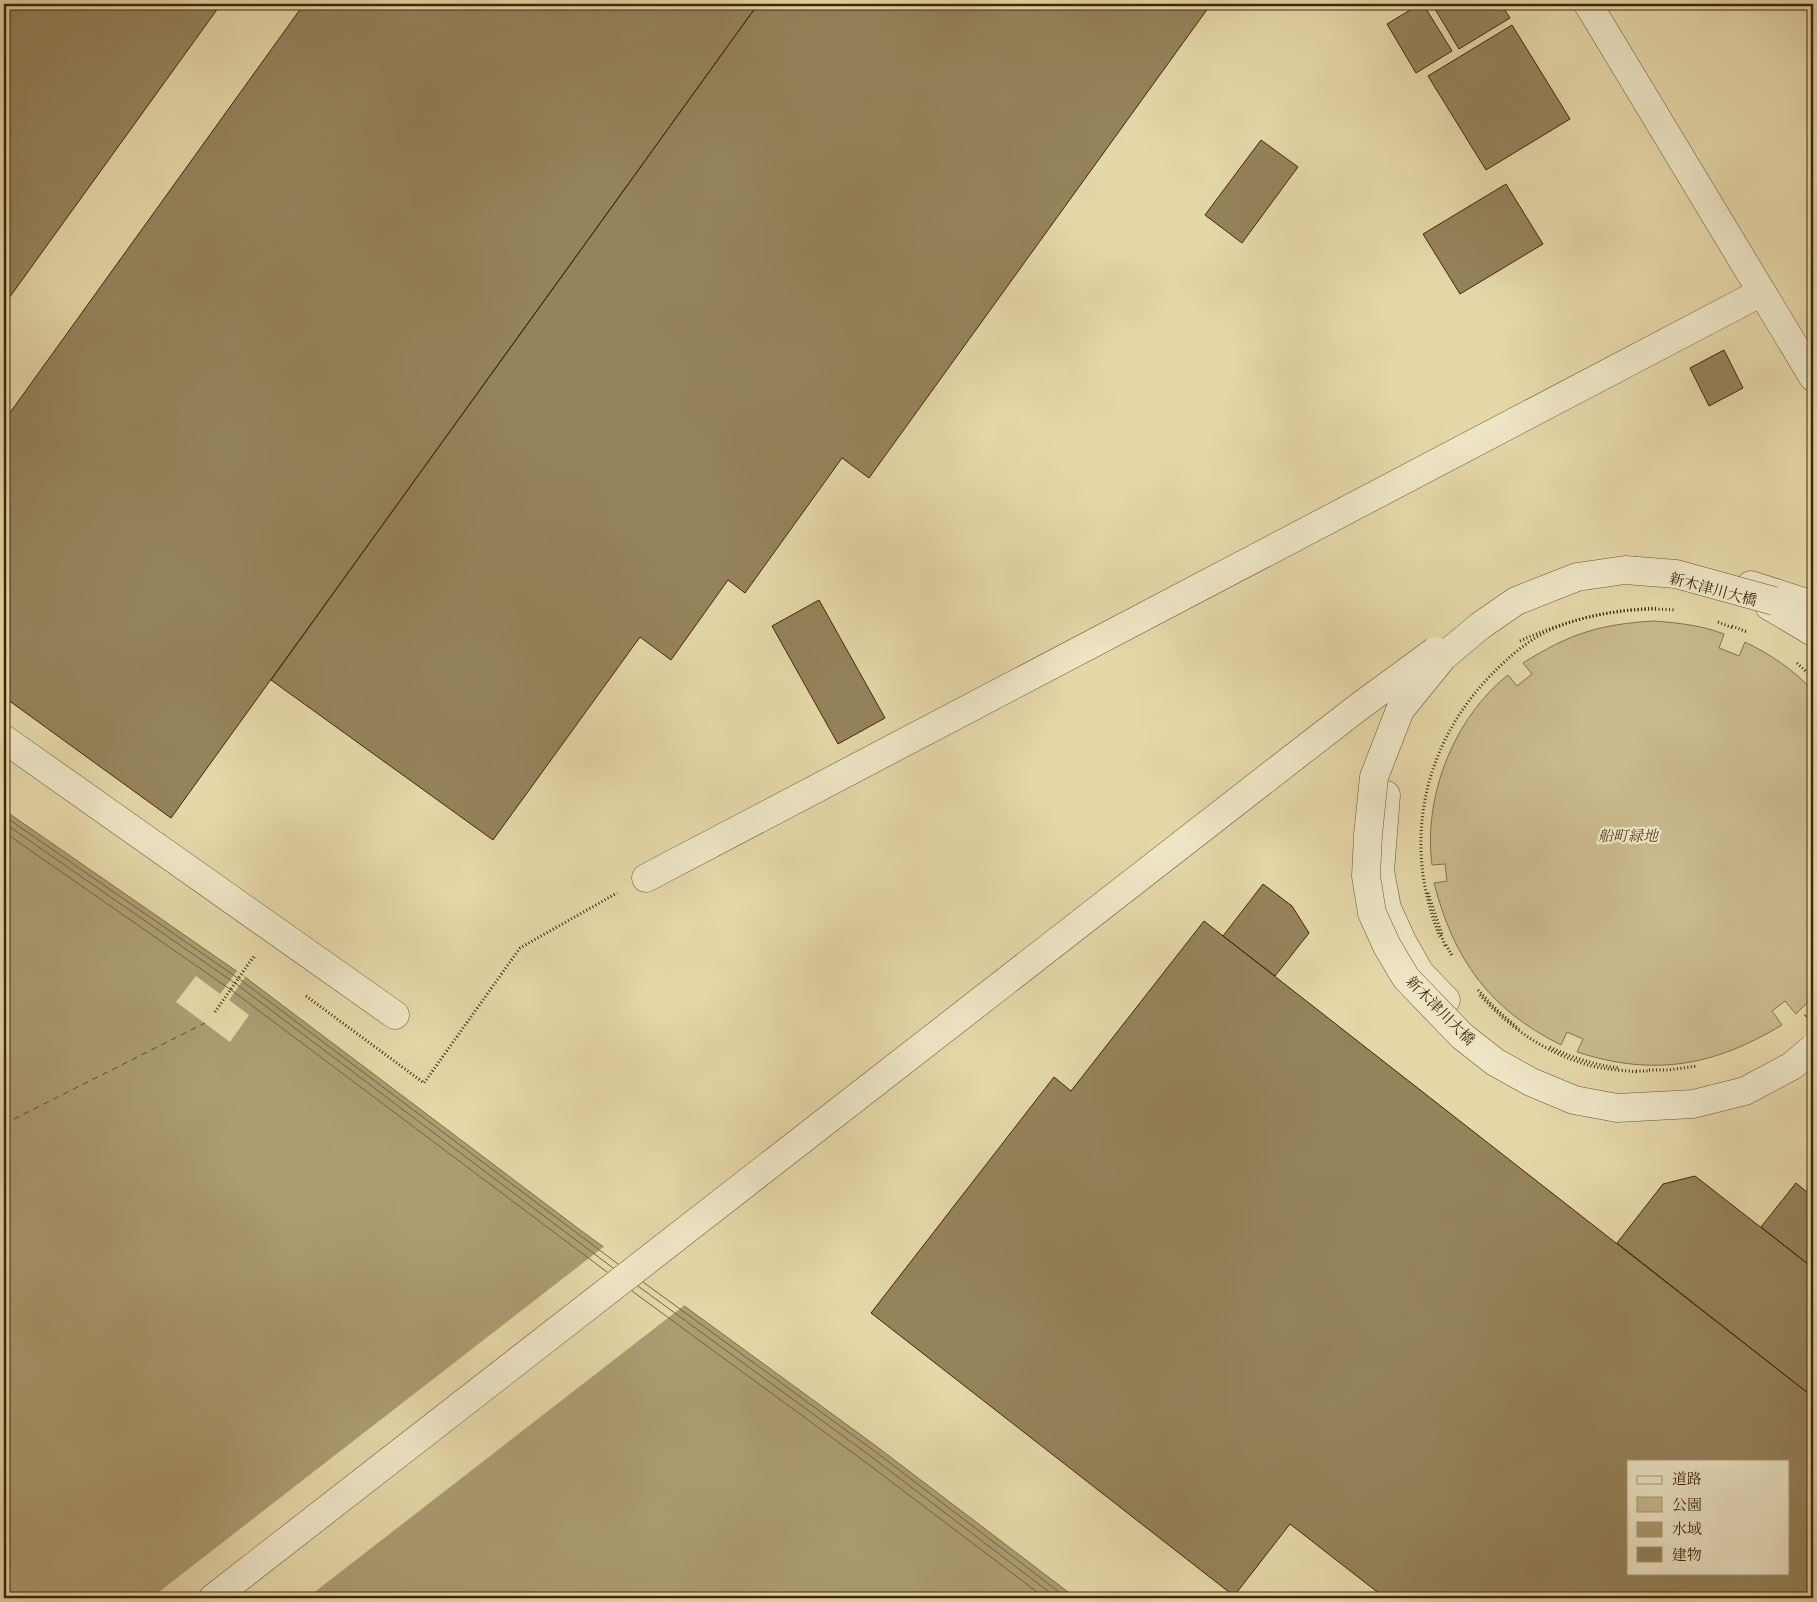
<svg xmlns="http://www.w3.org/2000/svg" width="1817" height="1602" viewBox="0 0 1817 1602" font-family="'IM FELL English','Noto Serif JP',serif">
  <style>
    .green { fill: #c9b98d; stroke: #84704b }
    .water { fill: #ac9c72; stroke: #806e48 }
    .pier { fill: #e5d7a8 }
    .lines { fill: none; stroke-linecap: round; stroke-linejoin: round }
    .shore { stroke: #75623e; stroke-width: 1 }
    .ferry { stroke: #5f4b28; stroke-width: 1; stroke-dasharray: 6 5; stroke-linecap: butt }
    .building { fill: #95835c; stroke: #3e2809; fill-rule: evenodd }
    .minor-casing { stroke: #685431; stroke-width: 29 }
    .path { stroke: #3e2809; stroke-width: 3; stroke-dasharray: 1 2.5; stroke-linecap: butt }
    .minor { stroke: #eee5c6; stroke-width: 28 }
    .minor-bridge-casing { stroke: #685431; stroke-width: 29; stroke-linecap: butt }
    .path-bridge { stroke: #3e2809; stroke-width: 3; stroke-dasharray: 1 2.5; stroke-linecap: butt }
    .minor-bridge { stroke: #eee5c6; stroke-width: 28 }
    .labels { text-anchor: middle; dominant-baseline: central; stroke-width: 4.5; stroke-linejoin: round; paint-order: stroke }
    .street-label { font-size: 15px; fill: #3e2809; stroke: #eee5c6 }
    .park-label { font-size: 15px; font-style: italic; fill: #5a4523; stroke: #eee5c6 }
  </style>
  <rect width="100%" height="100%" fill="#e5d7a8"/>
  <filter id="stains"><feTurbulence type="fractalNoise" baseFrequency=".004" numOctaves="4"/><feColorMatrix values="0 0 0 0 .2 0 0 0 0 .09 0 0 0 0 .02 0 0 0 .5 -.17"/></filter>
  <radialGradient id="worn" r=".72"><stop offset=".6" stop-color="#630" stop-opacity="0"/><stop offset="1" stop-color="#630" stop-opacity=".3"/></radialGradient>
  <!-- green -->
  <path class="green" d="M1654,621C1678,623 1701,625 1724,634L1719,648L1739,656L1745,642C1770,654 1794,670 1813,691V997L1796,1014L1785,1001L1772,1011L1782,1025C1714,1066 1654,1077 1577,1052L1583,1039L1567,1032L1561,1045C1489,1009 1454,960 1434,883L1447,881L1445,864L1432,865C1423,796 1454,718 1508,675L1517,686L1532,674L1523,663C1569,634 1600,624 1654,621Z"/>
  <!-- water -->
  <path class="water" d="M4,810L245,977L579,1229L876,1446L1076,1598H4Z"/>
  <!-- pier -->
  <path class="pier" d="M237,971L245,977L229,1000L249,1015L230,1042L176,1002L196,976L220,994Z
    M606,1245L686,1304L307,1598H151Z"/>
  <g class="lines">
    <!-- shore -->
    <path class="shore" d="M4,816L242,981L618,1264
      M4,823L239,986L613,1268
      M4,832L234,992L607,1272
      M643,1282L873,1450L1067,1598
      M638,1286L869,1455L1057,1598
      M632,1291L864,1461L1045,1598"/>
    <!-- ferry -->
    <path class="ferry" d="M4,1124L205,1023"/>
  </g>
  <!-- building -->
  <path class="building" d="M4,4H221L4,305Z
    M304,4H758L171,818L4,697V421Z
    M758,4H1211L869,478L842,458L745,593L728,580L671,660L640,637L493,840L271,680Z
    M1420,4H1423L1452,51L1416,73L1387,24Z
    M1432,4H1501L1510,18L1459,49Z
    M1512,25L1570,119L1486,170L1428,76Z
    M1261,140L1298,167L1242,243L1205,215Z
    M1506,184L1543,244L1460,294L1423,234Z
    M1724,350L1743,388L1709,406L1690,368Z
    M819,600L885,718L838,744L772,626Z
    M1263,884L1292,906L1309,933L1275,976L1223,936Z
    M1204,921L1813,1397V1598H1385L1290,1524L1234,1596L871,1313L1054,1077L1071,1091ZM1628,1461H1788V1573H1628Z
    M1695,1176L1813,1268V1397L1617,1243L1663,1184Z
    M1796,1183L1813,1197V1268L1761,1227Z"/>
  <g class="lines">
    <!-- minor casing -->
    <g class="minor-casing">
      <path id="minor" d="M1588,4L1813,377
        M1751,585L1813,605
        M1769,606L1813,632
        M4,739L395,1015
        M1386,795L1380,871L1387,908L1402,941L1420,973L1446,1000
        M646,878L1762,292
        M213,1598L1294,757"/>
    </g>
    <!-- path -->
    <path class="path" d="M1718,622L1733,628
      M1732,626L1747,632
      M1797,663L1813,678
      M1428,893L1442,935
      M1441,935L1446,948
      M1440,937C1401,843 1423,742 1495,671C1510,656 1530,639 1550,630C1588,613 1634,607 1676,610
      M1446,945L1453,957
      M1478,990L1496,1009L1519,1029
      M1480,995C1509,1028 1549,1055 1592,1066C1607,1070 1623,1070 1638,1072
      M306,996L424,1083L520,948L617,893
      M215,1012L254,956L255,958
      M1805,1016L1813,1009
      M1550,1047C1573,1058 1595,1065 1620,1068
      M1649,1070H1669L1697,1066
      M1636,1071H1650"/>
    <!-- minor -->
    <use href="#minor" class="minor"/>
    <!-- minor-bridge casing -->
    <g class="minor-bridge-casing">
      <path id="minor-bridge" d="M1774,601L1676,574L1625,570L1577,577L1516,601L1480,626L1443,657L1400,710L1374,777L1368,835L1366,876L1372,913L1387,946L1406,978L1462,1036L1495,1062L1531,1082L1574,1100L1617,1108L1693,1104L1745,1091L1792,1066L1813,1048
        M1294,757L1360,706L1435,651"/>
    </g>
    <!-- path-bridge -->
    <path class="path-bridge" d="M1520,641C1563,621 1608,610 1656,608"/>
    <!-- minor-bridge -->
    <use href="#minor-bridge" class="minor-bridge"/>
  </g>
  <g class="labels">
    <!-- street labels -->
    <g class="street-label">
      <text transform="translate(1713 590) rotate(15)">新木津川大橋</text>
      <text transform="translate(1440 1011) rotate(45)">新木津川大橋</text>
    </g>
    <!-- park labels -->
    <g class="park-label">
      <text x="1628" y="836">船町緑地</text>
    </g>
  </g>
  <!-- margin -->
  <rect width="1817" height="1602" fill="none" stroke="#e5d7a8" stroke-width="20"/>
  <rect x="5" y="5" width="1807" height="1592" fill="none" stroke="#3e2809" stroke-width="2.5"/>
  <rect x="10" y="10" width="1797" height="1582" fill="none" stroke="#3e2809"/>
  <!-- legend -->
  <rect x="1627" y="1460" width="162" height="115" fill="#eee5c6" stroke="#a8997a"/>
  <rect x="1637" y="1476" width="25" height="8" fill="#eee5c6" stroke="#a8997a"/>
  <text x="1672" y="1484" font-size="15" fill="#3e2809">道路</text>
  <rect x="1637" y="1497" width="25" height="15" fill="#c9b98d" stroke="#a8997a"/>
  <text x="1672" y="1510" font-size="15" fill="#3e2809">公園</text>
  <rect x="1637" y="1522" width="25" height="15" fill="#ac9c72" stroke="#a8997a"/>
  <text x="1672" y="1534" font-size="15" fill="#3e2809">水域</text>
  <rect x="1637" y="1547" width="25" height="15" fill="#95835c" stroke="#a8997a"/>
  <text x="1672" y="1560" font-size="15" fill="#3e2809">建物</text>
  <rect width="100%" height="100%" filter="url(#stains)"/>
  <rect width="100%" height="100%" fill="url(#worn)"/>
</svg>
